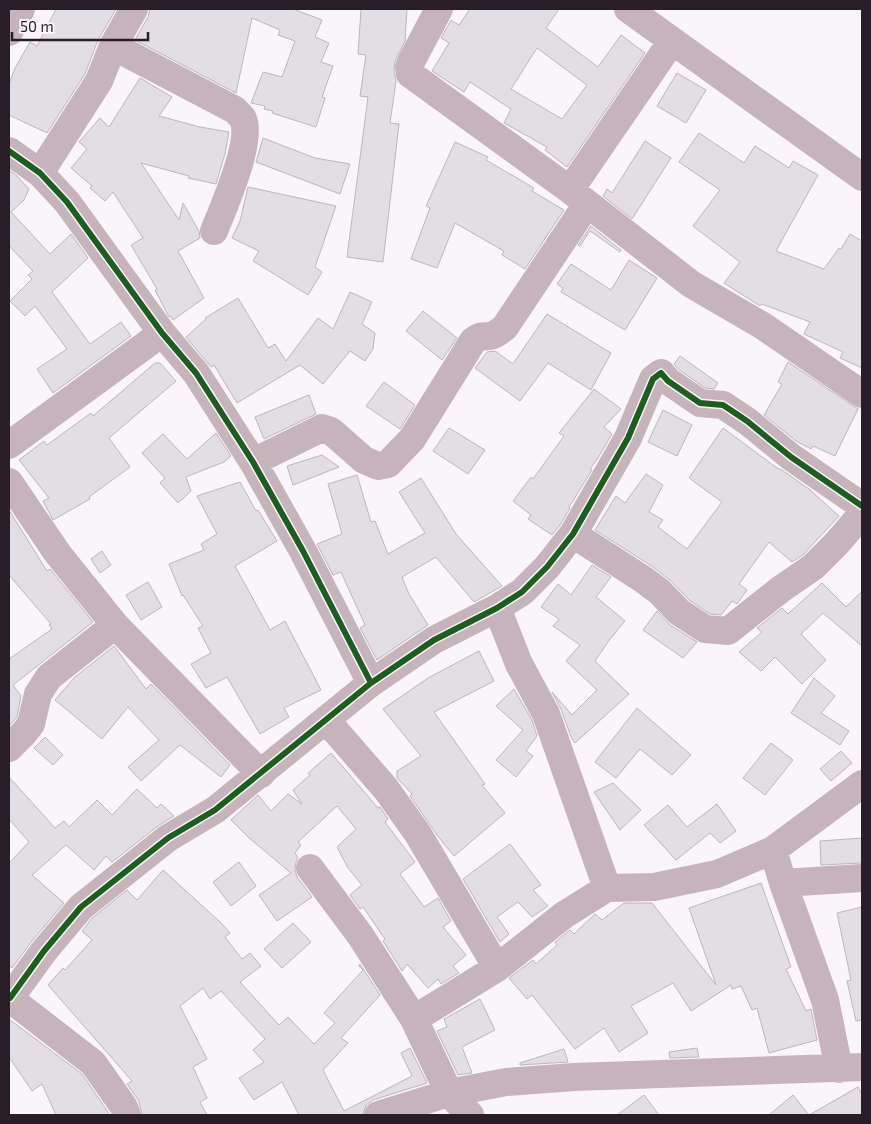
<svg xmlns="http://www.w3.org/2000/svg" width="871" height="1124" viewBox="0 0 871 1124" font-family="'Exo 2',sans-serif">
  <style>
    .building { fill: #e3dde4; stroke: #bcb6bd; fill-rule: evenodd }
    .lines { fill: none; stroke-linecap: round; stroke-linejoin: round }
    .minor { stroke: #c7b3bb; stroke-width: 28 }
    .cycleway-casing { stroke: #fbf4f9; stroke-width: 9 }
    .cycleway { stroke: #1b5e20; stroke-width: 6 }
  </style>
  <rect width="100%" height="100%" fill="#faf5f8"/>
  <!-- building -->
  <path class="building" d="M56,9H116L98,40L85,74L47,133L9,115V84L15,68L30,42L37,46Z
    M150,9H293L322,20L315,37L329,43L321,62L333,66L322,97L325,98L316,127L272,113L273,111L264,109L265,106L251,103L263,72L282,77L295,41L278,35L280,30L252,18L236,93L135,40L148,17Z
    M361,9H407L405,41L395,61L394,69L396,81L390,123L399,124L383,262L347,257L368,97L360,96L366,55L358,54Z
    M470,9H559L546,28L598,67L621,35L645,53L567,167L545,150L547,147L504,123L511,109L470,82L464,92L432,71L449,43L441,38L451,20L459,25ZM537,48L587,85L562,119L511,89Z
    M677,73L706,90L686,123L657,106Z
    M140,78L172,97L159,116L200,127L229,132L225,154L216,184L188,178L189,176L141,163L179,220L183,203L199,231L200,238L178,251L204,298L173,320L171,316L169,317L155,290L157,289L131,245L143,238L113,192L105,201L90,188L92,186L71,168L87,149L79,142L100,118L109,127Z
    M699,133L744,163L755,146L789,168L793,161L818,175L776,251L824,269L839,248L841,249L850,234L862,241V368L840,358L843,352L804,334L810,322L762,304L760,306L724,283L740,262L693,226L720,190L679,162Z
    M263,138L315,158L350,164L340,194L256,162Z
    M645,141L671,158L632,219L603,196L607,189L612,193Z
    M455,142L488,157L486,160L534,188L532,191L564,210L525,269L502,255L504,251L455,223L437,268L411,259L430,208L426,206Z
    M9,170L16,175L29,189L24,200L11,212L50,254L71,234L88,258L52,292L90,344L121,322L131,336L53,393L37,369L67,349L35,306L25,316L10,301L32,279L28,275L33,271L9,246Z
    M248,187L336,206L315,267L322,272L308,295L253,261L259,251L232,238L240,221Z
    M591,226L621,250L620,252L590,231L580,246L578,245Z
    M629,260L657,278L625,330L561,292L563,288L557,284L571,264L611,290Z
    M350,292L372,302L362,324L375,333L373,349L365,361L350,351L323,384L300,365L237,403L214,365L211,367L186,337L206,319L205,318L238,298L268,348L275,344L286,361L318,318L333,329Z
    M423,311L457,338L442,360L406,331Z
    M547,314L611,353L591,390L548,363L520,401L475,368L487,352L495,351L513,364Z
    M680,356L718,383L714,389L705,388L678,369L674,364Z
    M788,362L858,409L835,456L813,446L811,449L796,441L764,415L782,384L778,382Z
    M155,363H160L176,381L109,438L130,467L89,497L90,499L53,520L43,501L49,498L19,460L44,441L47,445L91,413L93,416Z
    M384,382L415,405L400,429L366,406Z
    M594,389L621,409L604,427L612,434L598,458L590,469L592,470L569,507L570,508L560,525L552,535L528,519L531,515L513,501L531,477L533,479L564,436L559,433Z
    M309,395L316,414L264,439L255,417Z
    M663,410L692,425L677,456L648,442Z
    M449,428L485,450L468,474L433,451Z
    M723,428L777,468L782,470L809,489L839,516L803,555L792,562L769,542L739,584L747,590L737,604L732,601L721,615L710,614L689,600L671,581L653,567L595,530L616,496L625,503L646,474L663,485L649,512L663,520L658,527L687,549L722,502L689,478Z
    M216,433L231,456L224,462L186,477L191,491L178,503L160,483L165,478L142,453L163,434L187,459Z
    M322,455L339,467L293,485L287,466Z
    M357,475L371,522L375,521L388,554L425,533L399,492L421,478L456,534L502,586L474,602L436,557L402,577L409,594L428,625L377,660L360,628L365,625L341,572L333,575L317,544L342,534L328,484Z
    M240,482L256,511L258,510L277,541L235,566L270,630L285,621L321,690L284,708L289,717L260,734L227,677L206,688L191,664L211,653L198,628L203,626L183,595L182,596L169,564L204,550L201,544L217,534L197,496Z
    M9,510L47,571L50,569L93,622L13,685L21,696L17,717L9,726V659L52,629L49,625L51,624L9,575Z
    M102,551L111,565L100,573L91,559Z
    M592,565L611,577L596,597L625,621L610,639L595,661L629,694L575,743L571,737L561,709L552,692L572,715L597,690L566,661L580,645L553,626L559,619L541,607L558,584L571,595Z
    M148,582L162,607L141,620L126,595Z
    M822,583L846,607L862,591V646L823,613L801,634L826,660L802,684L775,657L761,671L739,652L762,632L757,628L782,608L788,614Z
    M657,611L670,625L697,642L683,658L643,630Z
    M114,646L146,689L151,684L230,765L221,777L180,745L141,781L128,767L159,740L128,707L102,739L55,700L75,677Z
    M479,651L494,681L434,712L485,784L482,785L505,813L454,856L437,835L410,796L412,794L397,778V771L421,756L383,709L428,678Z
    M814,678L835,696L821,713L849,731L840,745L791,713Z
    M514,689L532,720L537,736L526,751L533,756L516,777L496,760L523,730L496,706Z
    M637,708L691,755L672,775L640,749L616,778L595,762Z
    M45,737L63,755L53,765L34,748Z
    M771,743L793,760L765,795L743,778Z
    M841,751L852,763L831,781L820,769Z
    M331,753L378,808L380,807L388,819L385,822L415,862L400,874L424,907L438,898L451,921L443,927L466,955L453,966L459,973L441,984L438,979L428,988L407,964L402,971L383,941L385,939L363,907L360,909L350,895L362,885L348,868L337,847L356,829L337,806L298,842L301,845L295,853L298,858L296,862L295,870L297,877L312,897L277,921L259,895L291,873L248,837L231,820L258,795L271,811L288,794L302,804L293,790L310,775L308,773Z
    M9,777L55,828L64,821L69,827L97,800L112,815L137,789L157,808L161,804L174,816L158,826L112,862L106,856L94,870L66,845L32,875L64,903L32,941L12,968L9,965V863L29,842L9,819Z
    M613,783L641,810L620,830L594,792Z
    M717,804L736,831L720,843L710,833L676,860L644,825L668,805L687,827Z
    M862,838V863L821,865L820,841Z
    M510,844L541,885L533,890L548,906L532,917L518,902L497,917L509,934L500,942L463,879Z
    M239,862L256,886L231,906L213,882Z
    M163,870L220,922L230,933L225,937L242,959L250,953L261,966L240,982L279,1025L288,1017L314,1044L335,1023L324,1013L363,970L359,966L360,964L380,995L341,1038L348,1043L323,1070L344,1111L412,1076L401,1053L410,1048L427,1083L373,1100L366,1105L363,1115H299L282,1082L254,1100L239,1078L264,1062L253,1050L265,1039L221,991L210,999L203,988L180,1006L207,1059L193,1067L207,1098L200,1102L207,1115H142L139,1101L127,1084L132,1081L48,985L63,968L65,970L92,940L82,931L92,918L127,890L137,900Z
    M761,883L791,967L786,969L806,1011L811,1009L817,1040L769,1053L757,1008L752,1010L741,986L732,989L731,985L691,1011L673,983L631,1006L648,1033L619,1052L604,1028L575,1049L532,995L527,999L509,978L533,960L536,964L557,945L555,942L570,930L574,934L595,914L602,920L624,903H652L716,985L689,908Z
    M862,907V1020L856,1021L847,981L851,980L837,913Z
    M293,923L311,942L282,968L264,949Z
    M480,999L495,1030L462,1047L472,1073L458,1075L437,1031L447,1027L444,1019Z
    M9,1019L82,1074L110,1115H56L42,1084L32,1091L9,1057Z
    M697,1048L699,1057L670,1058L669,1052Z
    M564,1049L568,1062L520,1065V1063Z
    M858,1087L862,1095V1115H769L793,1095L809,1115Z
    M644,1095L659,1115H617Z"/>
  <g class="lines">
    <!-- minor -->
    <path class="minor" d="M439,9L412,60L409,67L410,74L570,190L691,284L763,326L862,394
      M628,9L862,177
      M9,32L21,9
      M113,46L235,110C237,113 242,116 243,119C253,141 223,209 214,231
      M9,151L40,173L67,202L162,333L196,373L253,462L303,551L371,683
      M40,173L99,81L113,46L134,9
      M570,190L672,41
      M9,445L162,333
      M253,462L322,428L331,431L364,460L378,466L388,464L412,439L473,341C480,335 482,337 490,336C496,335 500,331 505,327L587,204
      M9,482L58,554L115,625L261,774
      M573,534L644,580L660,592L679,612L705,629L728,631L781,589L813,567L837,543L862,514
      M497,608L519,664L546,714L607,888
      M326,720L386,789L418,834L497,968
      M9,748L23,734L31,724L38,694L49,677L115,625
      M773,850L783,883L825,1000L839,1069
      M310,868L360,935L414,1019L449,1093L470,1115
      M783,883L862,878
      M9,998L93,1063L124,1107L127,1115
      M10,998L44,951L81,907L168,838L215,810L371,683L434,640L497,608L522,592L547,567L573,534L628,438L653,379L661,373L668,381L700,403L723,405L747,421L791,457L862,506
      M414,1019L497,968L564,915L607,888L654,887L717,874L773,850L862,784
      M378,1115L449,1093L506,1082L574,1077L862,1067"/>
    <!-- cycleway casing -->
    <g class="cycleway-casing">
      <path id="cycleway" d="M9,151L40,173L67,202L162,333L196,373L253,462L303,551L371,683
        M10,998L44,951L81,907L168,838L215,810L371,683L434,640L497,608L522,592L547,567L573,534L628,438L653,379L661,373L668,381L700,403L723,405L747,421L791,457L862,506"/>
    </g>
    <!-- cycleway -->
    <use href="#cycleway" class="cycleway"/>
  </g>
  <!-- border -->
  <rect width="871" height="1124" fill="none" stroke="#291e27" stroke-width="20"/>
  <!-- scale -->
  <path d="M12 32v8h136v-8" fill="none" stroke="#291e27" stroke-width="2.5"/>
  <text x="20" y="32" font-size="15" fill="#291e27" stroke="#fbf4f9" stroke-width="4" paint-order="stroke">50 m</text>
</svg>
